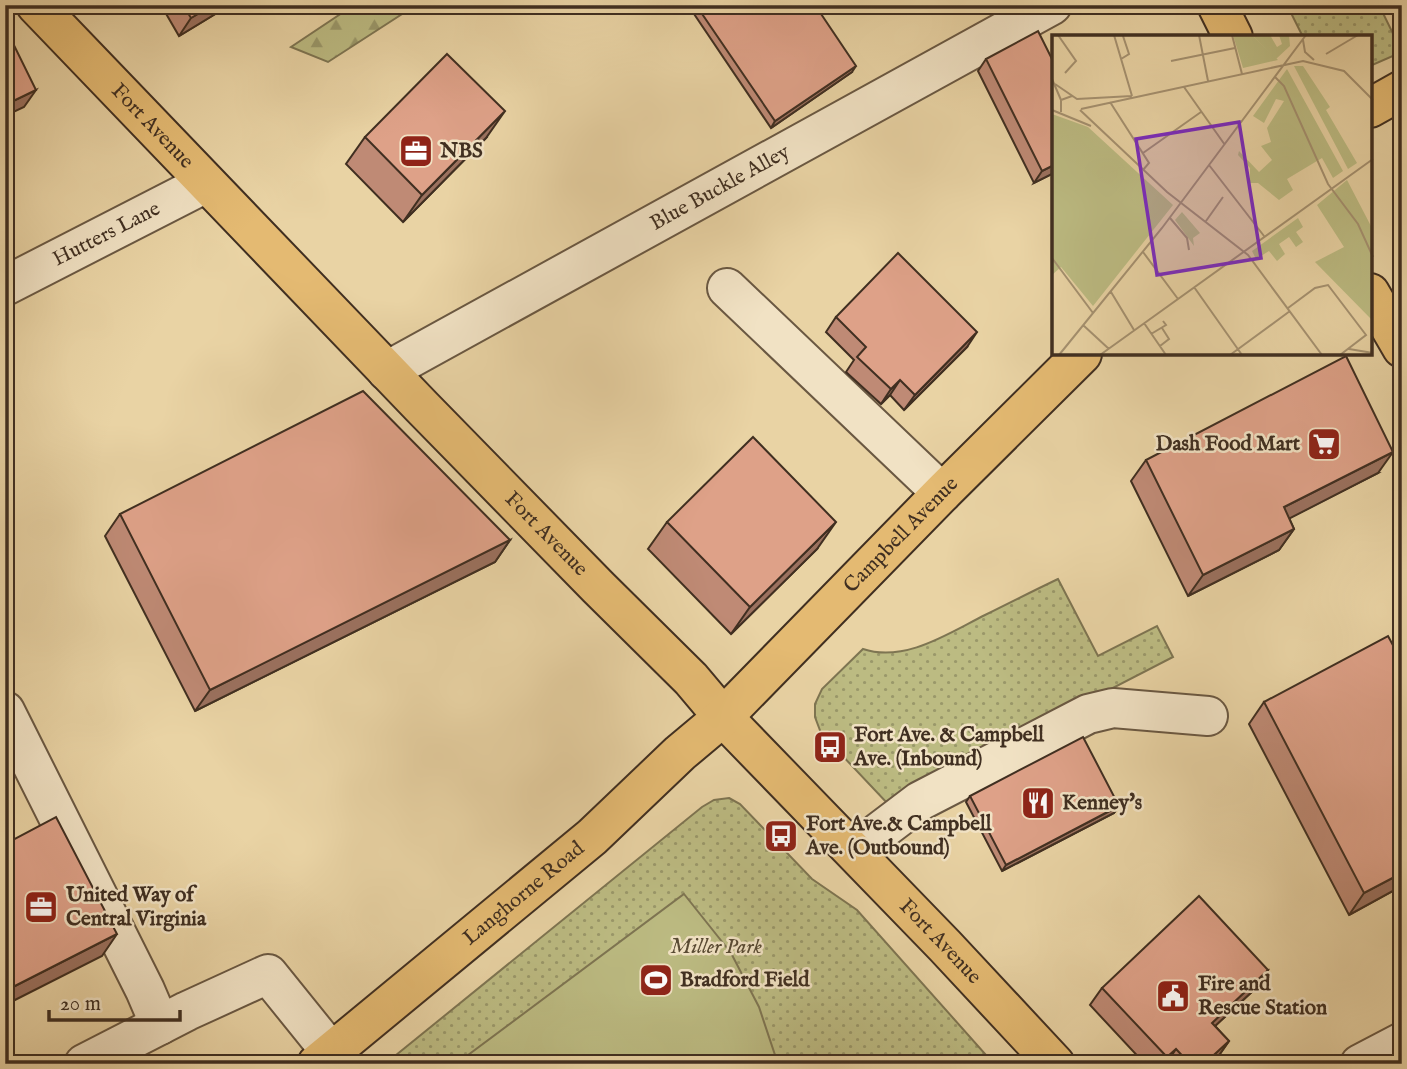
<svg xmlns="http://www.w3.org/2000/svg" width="1407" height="1069" viewBox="0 0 1407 1069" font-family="'IM FELL English',serif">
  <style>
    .grass { fill: url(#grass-dots); stroke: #7e7552; stroke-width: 2 }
    .forest { fill: url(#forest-firs); stroke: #7e7552; stroke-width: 2 }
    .garden { fill: #bcbb82; stroke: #7e7552; stroke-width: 2 }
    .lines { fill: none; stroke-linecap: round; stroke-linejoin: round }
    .minor-casing { stroke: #6a5842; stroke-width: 42 }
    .major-casing { stroke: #402f21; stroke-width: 42 }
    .minor { stroke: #f1e2c4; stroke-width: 38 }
    .major { stroke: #e4ba72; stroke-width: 38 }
    .wall { fill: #bf8a75; stroke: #402f21; stroke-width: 2 }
    .shaded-wall { fill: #9b715f; stroke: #402f21; stroke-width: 2 }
    .building { fill: #dea188; stroke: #402f21; stroke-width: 2 }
    .labels { text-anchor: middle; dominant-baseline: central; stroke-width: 5; stroke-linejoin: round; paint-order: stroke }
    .street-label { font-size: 21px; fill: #402f21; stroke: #f1e2c4 }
    .poi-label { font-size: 21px; font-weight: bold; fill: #402f21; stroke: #f1e2c4; text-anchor: start }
    .park-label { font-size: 21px; font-style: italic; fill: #594b34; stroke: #f1e2c4 }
    .inset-road { fill: none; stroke: #a59170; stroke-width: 2 }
    .view { fill: #7b2cbf; fill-opacity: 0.15; stroke: #7b2cbf; stroke-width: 3.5 }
    .inset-edge { fill: none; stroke: #402f21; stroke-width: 3.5 }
  </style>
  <defs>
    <pattern id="grass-dots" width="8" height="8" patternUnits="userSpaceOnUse" patternTransform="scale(1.75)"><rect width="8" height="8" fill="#bcbb82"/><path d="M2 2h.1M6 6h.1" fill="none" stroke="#9a986a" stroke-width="1.8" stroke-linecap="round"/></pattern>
    <pattern id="forest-firs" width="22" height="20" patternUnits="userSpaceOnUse" patternTransform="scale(1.75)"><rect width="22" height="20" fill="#bcbb82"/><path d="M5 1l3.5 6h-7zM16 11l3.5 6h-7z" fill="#9a986a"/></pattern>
  </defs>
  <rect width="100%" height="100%" fill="#e9d3a4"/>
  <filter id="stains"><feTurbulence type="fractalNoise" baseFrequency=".00286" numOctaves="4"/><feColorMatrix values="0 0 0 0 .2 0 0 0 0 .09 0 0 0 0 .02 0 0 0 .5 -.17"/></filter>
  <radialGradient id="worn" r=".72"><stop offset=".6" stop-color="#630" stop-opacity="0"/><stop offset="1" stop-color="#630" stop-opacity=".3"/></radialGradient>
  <!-- grass -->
  <path class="grass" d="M1287,5H1379L1402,52L1370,66V37H1303Z
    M1058,579L1098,656L1157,626L1173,657L888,804L821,733L815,717V704L822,689L863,649C905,663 949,633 985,615C1009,603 1033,591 1058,579Z
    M729,798L740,804L812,879L857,910L994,1064H385L702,807L714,800Z"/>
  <!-- forest -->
  <path class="forest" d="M354,5H416L328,62L291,47Z"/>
  <!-- garden -->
  <path class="garden" d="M684,894L731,953L759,1007L778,1064H456Z"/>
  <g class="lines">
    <!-- minor casing -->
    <g class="minor-casing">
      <g id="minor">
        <path id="s1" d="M5,286L206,183"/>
        <path d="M727,288L942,493"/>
        <path id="s2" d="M387,371L1052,5"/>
        <path d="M5,711L145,990L160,1025"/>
        <path d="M854,851L920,801L1088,714L1113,708L1208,716"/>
        <path d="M84,1064L187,1011L268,974L331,1052"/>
        <path d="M1360,1064L1402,1042"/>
      </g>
    </g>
    <!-- major casing -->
    <g class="major-casing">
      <g id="major">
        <path id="s3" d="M36,5L421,406L598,587L691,679L723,717L945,946L1055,1064"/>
        <path d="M1217,5L1233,37"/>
        <path d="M1370,108L1402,90"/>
        <path d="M1370,293L1402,348"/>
        <path id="s4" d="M317,1064L592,837L680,753L723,717L942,493L1082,354"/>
      </g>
    </g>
    <!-- minor -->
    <use href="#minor" class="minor"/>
    <!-- major -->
    <use href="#major" class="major"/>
  </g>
  <!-- wall -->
  <path class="wall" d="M161,5H230L179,36Z
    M688,5H815L852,72L771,128Z
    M986,59L1054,63V173L1034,183L978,71Z
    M365,137L486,138L403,222L346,164Z
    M836,317L967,347L904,410L890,395L881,404L846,372L854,360L826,332Z
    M1146,460L1378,473L1289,518L1294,529L1279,550L1188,596L1131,481Z
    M120,514L510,540L495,562L195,711L105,536Z
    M667,522L817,549L731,634L648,549Z
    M1264,702L1402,886L1349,915L1249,724Z
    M970,796L1119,806L1114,813L1002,871L966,802Z
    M1268,970L1256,988L1215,1026L1229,1041L1217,1058L1211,1064H1145L1090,1005L1102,988Z"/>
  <!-- shaded-wall -->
  <path class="shaded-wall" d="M213,5H230L179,36L191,18Z
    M856,66L852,72L771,128L775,121Z
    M36,90L24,107L5,116V105Z
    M505,111L486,138L403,222L422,195Z
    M1054,165V173L1034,183L1042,171Z
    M977,332L967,347L904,410L915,395Z
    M900,380L890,395L881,404L891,389Z
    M1393,452L1378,473L1269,529L1284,507Z
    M836,522L817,549L731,634L750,607Z
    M1294,529L1279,550L1188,596L1203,575Z
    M510,540L495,562L195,711L210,690Z
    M1119,806L1114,813L1002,871L1006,865Z
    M1402,873V886L1349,915L1364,893Z
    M117,934L102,956L5,1005V991Z
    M1268,970L1256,988L1200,1040L1212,1023Z
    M1229,1041L1217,1058L1211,1064H1204Z
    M1176,1049L1166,1064H1162L1167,1057Z"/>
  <!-- building -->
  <path class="building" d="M183,5H213L191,18Z
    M696,5H815L856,66L775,121Z
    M5,27L36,90L5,105Z
    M1038,31L1054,63V165L1042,171L986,59Z
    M447,54L505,111L422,195L365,137Z
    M898,253L977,332L915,395L900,380L891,389L857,357L866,347L836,317Z
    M1346,356L1393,452L1284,507L1294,529L1203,575L1146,460Z
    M363,391L510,540L210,690L120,514Z
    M753,437L836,522L750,607L667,522Z
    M1388,636L1402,662V873L1364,893L1264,702Z
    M1083,737L1119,806L1006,865L970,796Z
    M56,817L117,934L5,991V844Z
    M1199,896L1268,970L1212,1023L1229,1041L1204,1064H1190L1176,1049L1167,1057L1102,988Z"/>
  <!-- icons -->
  <defs>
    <g id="office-square" transform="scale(1.75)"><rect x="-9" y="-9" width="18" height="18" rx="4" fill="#8f2418" stroke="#f1e2c4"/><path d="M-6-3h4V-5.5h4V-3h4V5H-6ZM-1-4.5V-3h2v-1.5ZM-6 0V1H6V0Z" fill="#fff"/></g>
    <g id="supermarket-square" transform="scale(1.75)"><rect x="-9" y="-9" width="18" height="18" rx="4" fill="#8f2418" stroke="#f1e2c4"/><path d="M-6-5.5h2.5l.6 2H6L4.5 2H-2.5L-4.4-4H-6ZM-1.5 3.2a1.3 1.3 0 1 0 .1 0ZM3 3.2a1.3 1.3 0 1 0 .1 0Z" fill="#fff"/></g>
    <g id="bus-square" transform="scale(1.75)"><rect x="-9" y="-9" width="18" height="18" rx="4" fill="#8f2418" stroke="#f1e2c4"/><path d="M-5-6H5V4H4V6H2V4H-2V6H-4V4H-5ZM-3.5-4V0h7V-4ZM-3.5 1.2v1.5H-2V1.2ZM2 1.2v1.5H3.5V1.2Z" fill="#fff"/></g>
    <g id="restaurant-square" transform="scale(1.75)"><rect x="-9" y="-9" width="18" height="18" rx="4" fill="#8f2418" stroke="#f1e2c4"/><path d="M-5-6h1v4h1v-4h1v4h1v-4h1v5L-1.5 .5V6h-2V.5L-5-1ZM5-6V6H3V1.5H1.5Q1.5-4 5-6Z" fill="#fff"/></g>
    <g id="stadium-square" transform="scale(1.75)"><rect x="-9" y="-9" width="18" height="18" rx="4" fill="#8f2418" stroke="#f1e2c4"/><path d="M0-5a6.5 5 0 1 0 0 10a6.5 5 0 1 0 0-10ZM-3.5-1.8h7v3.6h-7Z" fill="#fff"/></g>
    <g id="civic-square" transform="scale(1.75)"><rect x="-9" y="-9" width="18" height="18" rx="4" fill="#8f2418" stroke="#f1e2c4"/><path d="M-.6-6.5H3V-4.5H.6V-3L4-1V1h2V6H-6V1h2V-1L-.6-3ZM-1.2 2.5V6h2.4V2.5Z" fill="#fff"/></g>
  </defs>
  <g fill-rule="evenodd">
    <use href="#office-square" x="416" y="151"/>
    <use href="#supermarket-square" x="1324" y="444"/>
    <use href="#bus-square" x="830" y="747"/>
    <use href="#restaurant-square" x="1038" y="803"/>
    <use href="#bus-square" x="781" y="836"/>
    <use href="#office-square" x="41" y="907"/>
    <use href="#stadium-square" x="656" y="980"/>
    <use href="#civic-square" x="1173" y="996"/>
  </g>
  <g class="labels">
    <!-- street labels -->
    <g class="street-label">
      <text stroke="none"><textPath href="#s3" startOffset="168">Fort Avenue</textPath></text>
      <text stroke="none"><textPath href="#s2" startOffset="380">Blue Buckle Alley</textPath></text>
      <text stroke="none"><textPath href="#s1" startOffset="114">Hutters Lane</textPath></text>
      <text stroke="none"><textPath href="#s3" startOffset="735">Fort Avenue</textPath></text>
      <text stroke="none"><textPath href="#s4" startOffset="789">Campbell Avenue</textPath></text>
      <text stroke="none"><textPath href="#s4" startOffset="268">Langhorne Road</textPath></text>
      <text stroke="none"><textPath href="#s3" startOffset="1302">Fort Avenue</textPath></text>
    </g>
    <!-- poi labels -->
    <g class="poi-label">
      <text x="440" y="151">NBS</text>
      <text x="1300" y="444" text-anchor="end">Dash Food Mart</text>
      <text x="854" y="735">Fort Ave. &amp; Campbell<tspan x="854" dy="24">Ave. (Inbound)</tspan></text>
      <text x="1062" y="803">Kenney's</text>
      <text x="806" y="824">Fort Ave.&amp; Campbell<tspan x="806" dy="24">Ave. (Outbound)</tspan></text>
      <text x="66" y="895">United Way of<tspan x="66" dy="24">Central Virginia</tspan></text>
      <text x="680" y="980">Bradford Field</text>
      <text x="1198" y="984">Fire and<tspan x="1198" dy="24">Rescue Station</tspan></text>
    </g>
    <!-- park labels -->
    <g class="park-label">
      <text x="716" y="947">Miller Park</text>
    </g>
  </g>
  <!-- overview -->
  <g transform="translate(1052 35)">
    <rect width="320" height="320" fill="#e9d3a4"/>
    <path d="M181,0H200L226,25L191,33ZM0,79L36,92L121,170L41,271L9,232L0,240ZM130,177L148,198L141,203L142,211L123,185ZM246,183L251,192L244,197L251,207L244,212L237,202L227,209L233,219L225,226L217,216L204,224L200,216Z" fill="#bcbb82"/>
    <path d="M200,0H218L225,12L230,9L227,0H237L238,11L224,24ZM251,31L278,72L274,75L305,128L296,134L242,31ZM235,34L291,136L281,143L270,123L235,144L241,155L227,165L206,148H198V133L186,120L187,116L207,137L220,125L209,111L219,107L215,93L232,66L224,64L212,88L201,81ZM295,145L320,193V285L263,227L292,212L265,170Z" fill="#bcbb82"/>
    <path d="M25,99L41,105L71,131L20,158L14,157L0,130V104ZM80,139L111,167L90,181H72L53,171ZM44,203L67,217L37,246L9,214L20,206Z" fill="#bcbb82"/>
    <path class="inset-road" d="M6,0L24,26L13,38M62,0L80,61M147,0L156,46M180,0L190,39M251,5L253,17L262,25M274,19L306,0M69,24L77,19L71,1M119,26L183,13M223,42L232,51L276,149L306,189L321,222M0,44L9,65M3,49L25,64L80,61M132,52L173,110M58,67L97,128L91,135M29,74L251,26L292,36L321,65M0,75L39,91M28,75L115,157L196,220L270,320M9,77V65L20,61M91,118L149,77M157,130L212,201M118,183L135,203L137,215M154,186L171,162M91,217L126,264M0,223L41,278M142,252L190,320M59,257L82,295M236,273L263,253L276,250L314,300L288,320M92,288L114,320M31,290L57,314M99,299L114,290L111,286M108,311L117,304L110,293M297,314L321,318M7,320L110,193L254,0M48,320L321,124M178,320L238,276"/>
    <path class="view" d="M187,87L209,223L105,240L84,104Z"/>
    <rect width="320" height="320" class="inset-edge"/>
  </g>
  <!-- margin -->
  <rect width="1407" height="1069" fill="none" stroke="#e9d3a4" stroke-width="28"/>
  <rect x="7" y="7" width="1393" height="1055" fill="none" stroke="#402f21" stroke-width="3.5"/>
  <rect x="14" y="14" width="1379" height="1041" fill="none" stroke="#402f21" stroke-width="2"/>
  <!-- scale -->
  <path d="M49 1010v10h131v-10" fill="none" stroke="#402f21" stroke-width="3.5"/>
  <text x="60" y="1010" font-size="21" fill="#402f21" stroke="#f1e2c4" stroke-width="5" paint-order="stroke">20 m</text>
  <rect width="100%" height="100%" filter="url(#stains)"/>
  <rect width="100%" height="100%" fill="url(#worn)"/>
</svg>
